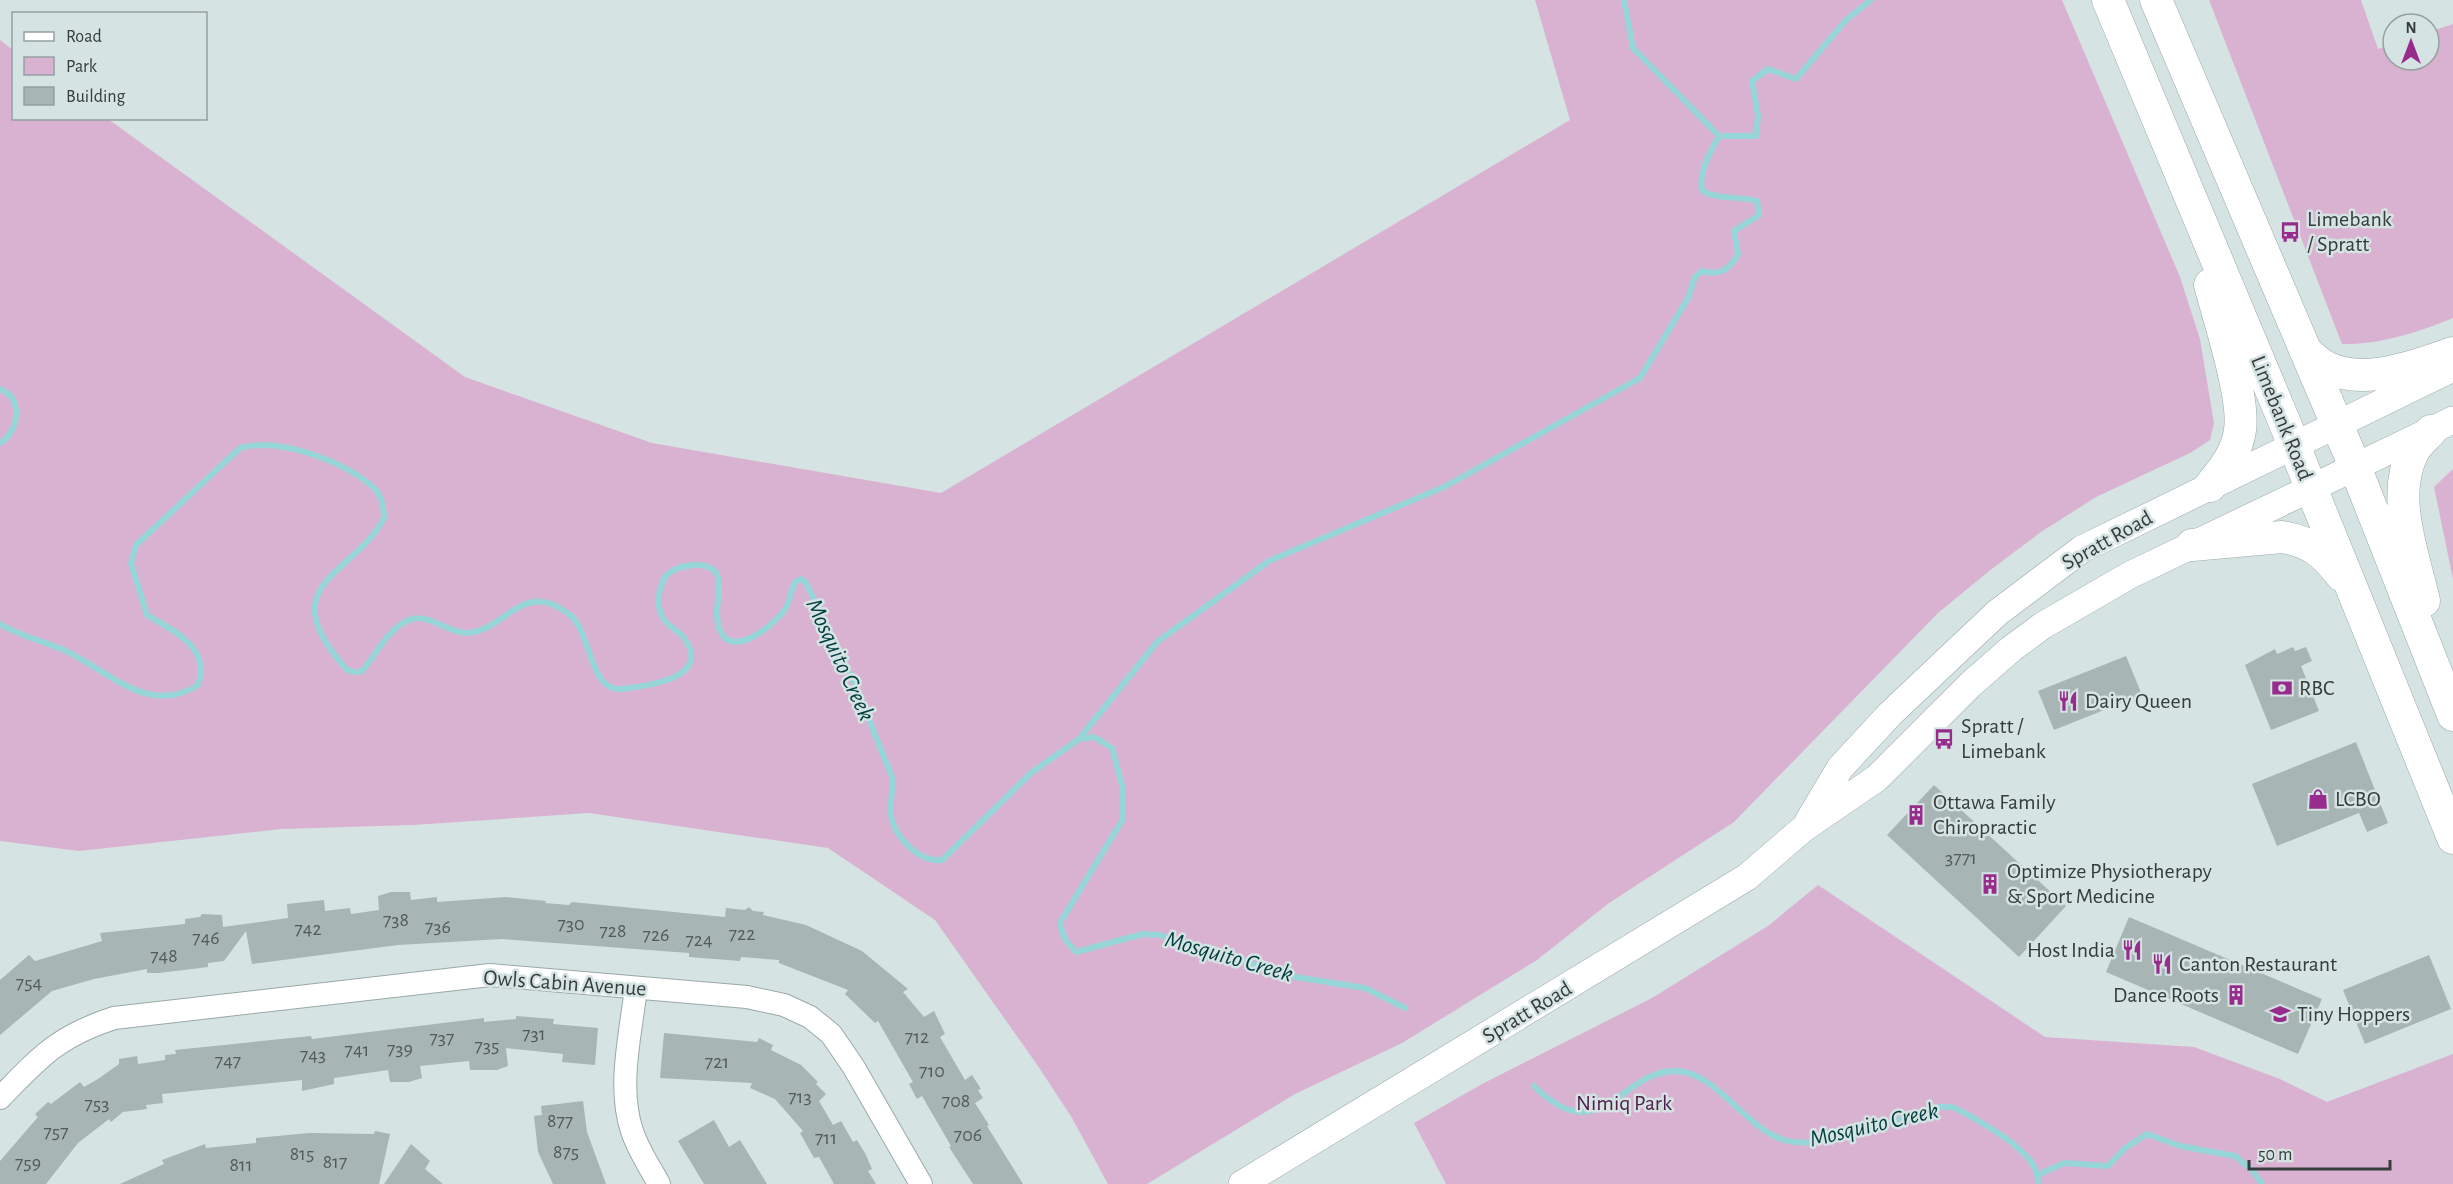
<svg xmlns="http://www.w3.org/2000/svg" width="2453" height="1184" viewBox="0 0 2453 1184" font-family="'Alegreya Sans',sans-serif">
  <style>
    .green { fill: #d9b2d2 }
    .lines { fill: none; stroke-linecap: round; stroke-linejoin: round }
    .stream { stroke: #97d6d8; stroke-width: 6 }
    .building { fill: #a7b5b5 }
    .minor-casing { stroke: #9ba8a8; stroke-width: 24 }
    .tertiary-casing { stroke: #9ba8a8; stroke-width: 28 }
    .secondary-casing { stroke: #9ba8a8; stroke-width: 33 }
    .minor { stroke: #fff; stroke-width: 22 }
    .tertiary { stroke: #fff; stroke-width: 27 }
    .secondary { stroke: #fff; stroke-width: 32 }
    .labels { text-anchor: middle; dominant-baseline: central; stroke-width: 5; stroke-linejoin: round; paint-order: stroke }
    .number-label { font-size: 20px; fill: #525a5a }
    .poi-label { font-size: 22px; fill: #363c3c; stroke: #d5e3e3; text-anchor: start }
    .street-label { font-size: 22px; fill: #363c3c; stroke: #d5e3e3 }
    .park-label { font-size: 22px; fill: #51204b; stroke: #d5e3e3 }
    .water-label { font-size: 24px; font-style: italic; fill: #003d3e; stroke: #d5e3e3 }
  </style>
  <rect width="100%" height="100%" fill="#d5e3e3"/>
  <!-- green -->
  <path class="green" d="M1535,0H2062L2180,277L2200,339L2214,423L2210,440L2190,453L2096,497L2041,532L1989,571L1938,613L1734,822L1609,903L1537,960L1402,1043L1295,1094L1147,1184H1108L1072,1118L1038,1066L935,920L828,848L589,813L413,825L282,829L79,851L0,841V40L13,50L14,118L108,119L465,377L652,443L941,493L1570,120Z
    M2209,0H2361L2378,49L2393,44V60H2429V32L2453,24V318C2419,332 2379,345 2342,344Z
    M2453,469V579L2434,487Z
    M1818,885L2045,1037L2194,1047L2280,1079L2327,1102L2453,1054V1184H1446L1414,1123L1482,1084L1652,998L1768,926Z"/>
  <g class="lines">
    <!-- stream -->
    <path class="stream" d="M1624,0L1633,48L1719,136
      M0,389C24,397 19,432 0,443
      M0,624C20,636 43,641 64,650C108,670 148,717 198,685C212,647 172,630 147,615L131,563L136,545L240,448C279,437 344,461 374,488C381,494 384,508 384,518C356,573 276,582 337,658C345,668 349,675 362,671C376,655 384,635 403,623C425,608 445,633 467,633C506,631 523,577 570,615C591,631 589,692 621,689C648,686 713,678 684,638C678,630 666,626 662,616C656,604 658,593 663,581C667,570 682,566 693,565C703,564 716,567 718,578C722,594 713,610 719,628C731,662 775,624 786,608C790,600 791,590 795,582L802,579L806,583L853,680L892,777C894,790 889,803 891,816C895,837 919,863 942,860L1031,773L1079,739L1094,737L1112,748L1123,789V819L1061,921C1060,934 1067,943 1076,952L1143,934L1160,935L1295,977L1365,988L1405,1008
      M1079,739L1157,642L1269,561L1446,486L1640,378L1688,298L1695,277L1702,271C1720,276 1729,270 1738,254L1734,231L1759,215L1757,201C1741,196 1714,200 1702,190C1699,169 1709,155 1719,136H1756L1758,116L1752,81L1768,69L1796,79L1846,20L1871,0
      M1534,1086C1604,1156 1623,1061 1684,1072C1721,1079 1750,1133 1788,1141C1807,1145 1824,1141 1842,1136C1864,1130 1886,1124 1907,1117C1923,1112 1934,1105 1951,1107C1959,1108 2006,1137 2013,1144C2026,1155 2039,1166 2038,1184
      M2038,1175L2064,1163L2108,1166L2125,1148L2147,1134L2180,1146L2235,1156L2252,1170L2262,1184"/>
  </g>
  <!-- building -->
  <path class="building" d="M2293,647L2295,651L2306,647L2312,661L2301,666L2319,711L2271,730L2245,665L2275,649L2277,654Z
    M2126,656L2142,695L2054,730L2038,691Z
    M2356,742L2388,823L2367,832L2359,813L2277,846L2252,784Z
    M1934,785L2066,906L2019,957L1887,835Z
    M391,892H410L411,900L437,897V902L506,897L546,901L545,903L569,905L572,902L725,917L726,908L745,910L749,907L753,911L764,912L763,915L806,925L862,951L908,989L903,992L924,1017L934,1011L945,1034L940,1037L965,1080L972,1075L981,1089L978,1090L983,1098L975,1103L989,1125L987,1126L1023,1184H973L949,1147L951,1146L922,1096L917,1099L909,1084L913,1082L878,1021L875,1023L845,994L848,990L779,963V960L741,957L740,961L689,957V953L502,939L398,945L252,964L246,931L224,961L208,963V967L159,973H147V969L94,979L52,991L0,1035V980L29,955L35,961L102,941L100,933L185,924V919L200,917L202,914L222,915L223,927L288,918L287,904L324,900L325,911L350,908L351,914L379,910L378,896Z
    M2129,917L2322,999L2298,1054L2106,972Z
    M2429,955L2451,1009L2365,1044L2343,990Z
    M516,1016L554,1019L553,1024L598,1028L595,1065L562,1062L563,1054L506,1048L508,1066L497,1070H470L469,1061L420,1066L422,1078L409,1082H390L388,1070L334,1078V1084L302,1091V1080L162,1094L163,1103L146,1105L147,1109L123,1112L111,1122L109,1119L78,1143L46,1184H0V1161L38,1117L35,1114L48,1102L51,1104L80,1082L84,1087L98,1079L119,1064V1059L137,1056L138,1064L165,1060V1055L176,1054L175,1050L311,1036L312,1039L484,1018V1022L516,1019Z
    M664,1033L757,1042L759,1038L773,1045L771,1050L801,1065L818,1082L816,1084L826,1094L819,1101L833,1125L841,1121L853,1142L857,1140L866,1155L872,1169L868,1171L876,1184H834L819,1157L814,1158L800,1133L803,1131L775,1099L750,1088L752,1083L660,1078Z
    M583,1101L587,1132L606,1184H553L538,1152L534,1116L542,1115L541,1106Z
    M714,1120L729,1147L740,1140L767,1184H704L678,1141Z
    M375,1131L390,1134L379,1184H120L164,1164L162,1160L205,1144L206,1148L256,1143V1138L309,1133L374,1134Z
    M411,1144L430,1161L425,1169L443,1184H384Z"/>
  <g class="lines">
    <!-- minor casing -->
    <g class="minor-casing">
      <path id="minor" d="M636,988C631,1032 617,1087 632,1131C638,1150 650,1167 659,1184
        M0,1098C40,1057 58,1036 114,1018L490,975L747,997L784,1005L810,1017L831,1034L853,1066L921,1184"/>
    </g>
    <!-- tertiary casing -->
    <g class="tertiary-casing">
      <path id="tertiary" d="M1808,822L1840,768L1890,714L1997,613L2082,549L2453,368
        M1242,1184L1747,877L1804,828L1877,778L1971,684L2011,649L2042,626L2130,575L2453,420"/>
    </g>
    <!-- secondary casing -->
    <g class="secondary-casing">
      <path id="secondary" d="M2108,0L2284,421L2453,838
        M2156,0L2356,469L2453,715
        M2305,350C2312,357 2319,364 2328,368C2366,386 2417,365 2453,353
        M2210,486C2224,469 2237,453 2240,430C2245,398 2219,319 2210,285
        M2192,545L2282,537C2310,541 2324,553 2341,575
        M2424,601C2414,556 2390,496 2413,452C2417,444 2425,438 2431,431"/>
    </g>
    <!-- minor -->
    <use href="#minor" class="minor"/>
    <!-- tertiary -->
    <use href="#tertiary" class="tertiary"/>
    <!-- secondary -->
    <use href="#secondary" class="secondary"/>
  </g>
  <!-- icons -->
  <defs>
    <g id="bus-bare" transform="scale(1.62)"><path d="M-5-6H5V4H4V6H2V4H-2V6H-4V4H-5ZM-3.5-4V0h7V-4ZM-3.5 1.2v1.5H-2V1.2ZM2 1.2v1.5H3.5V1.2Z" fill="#982c8d" stroke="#d5e3e3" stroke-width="2.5" paint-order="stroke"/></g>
    <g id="bank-bare" transform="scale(1.62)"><path d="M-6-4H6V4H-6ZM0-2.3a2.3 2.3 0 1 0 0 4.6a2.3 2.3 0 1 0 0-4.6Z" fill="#982c8d" stroke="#d5e3e3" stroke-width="2.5" paint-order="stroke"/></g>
    <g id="restaurant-bare" transform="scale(1.62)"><path d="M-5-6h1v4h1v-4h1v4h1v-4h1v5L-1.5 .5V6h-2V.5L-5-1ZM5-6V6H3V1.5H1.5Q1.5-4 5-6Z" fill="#982c8d" stroke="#d5e3e3" stroke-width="2.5" paint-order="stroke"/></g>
    <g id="shop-bare" transform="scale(1.62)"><path d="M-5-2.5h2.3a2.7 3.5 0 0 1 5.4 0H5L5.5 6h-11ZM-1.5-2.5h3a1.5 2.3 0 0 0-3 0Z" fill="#982c8d" stroke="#d5e3e3" stroke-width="2.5" paint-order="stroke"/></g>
    <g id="building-bare" transform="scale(1.62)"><path d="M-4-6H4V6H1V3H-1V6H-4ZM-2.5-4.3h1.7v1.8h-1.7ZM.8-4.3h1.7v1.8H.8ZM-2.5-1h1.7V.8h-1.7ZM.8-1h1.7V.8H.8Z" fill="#982c8d" stroke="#d5e3e3" stroke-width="2.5" paint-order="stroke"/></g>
    <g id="school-bare" transform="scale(1.62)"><path d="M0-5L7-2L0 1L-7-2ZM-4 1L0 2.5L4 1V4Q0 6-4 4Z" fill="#982c8d" stroke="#d5e3e3" stroke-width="2.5" paint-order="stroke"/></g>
  </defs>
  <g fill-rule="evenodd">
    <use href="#bus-bare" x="2290" y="232"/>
    <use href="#bank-bare" x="2282" y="688"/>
    <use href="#restaurant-bare" x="2068" y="701"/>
    <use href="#bus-bare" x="1944" y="739"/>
    <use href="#shop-bare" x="2318" y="799"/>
    <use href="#building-bare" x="1916" y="815"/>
    <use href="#building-bare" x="1990" y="884"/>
    <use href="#restaurant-bare" x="2132" y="950"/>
    <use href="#restaurant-bare" x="2162" y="964"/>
    <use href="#building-bare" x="2236" y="995"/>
    <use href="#school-bare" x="2280" y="1014"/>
  </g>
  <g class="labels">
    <!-- number labels -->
    <g class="number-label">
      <text x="1961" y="858">3771</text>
      <text x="396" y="920">738</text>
      <text x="571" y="924">730</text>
      <text x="438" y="927">736</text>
      <text x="308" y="929">742</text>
      <text x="613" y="931">728</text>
      <text x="742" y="934">722</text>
      <text x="656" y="935">726</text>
      <text x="206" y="938">746</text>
      <text x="699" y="940">724</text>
      <text x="164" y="956">748</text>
      <text x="29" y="983">754</text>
      <text x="534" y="1034">731</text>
      <text x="917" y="1037">712</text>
      <text x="442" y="1038">737</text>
      <text x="487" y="1046">735</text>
      <text x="400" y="1049">739</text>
      <text x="357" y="1050">741</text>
      <text x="313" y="1055">743</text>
      <text x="228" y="1061">747</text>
      <text x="717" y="1062">721</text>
      <text x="932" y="1071">710</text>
      <text x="800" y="1097">713</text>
      <text x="956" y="1101">708</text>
      <text x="97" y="1104">753</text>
      <text x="560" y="1121">877</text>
      <text x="56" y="1132">757</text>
      <text x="968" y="1135">706</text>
      <text x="826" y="1138">711</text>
      <text x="566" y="1152">875</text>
      <text x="302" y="1154">815</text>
      <text x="335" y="1162">817</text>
      <text x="28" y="1163">759</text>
      <text x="241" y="1165">811</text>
    </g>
    <!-- poi labels -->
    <g class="poi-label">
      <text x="2307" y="219">Limebank<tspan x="2307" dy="25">/ Spratt</tspan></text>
      <text x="2299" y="688">RBC</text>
      <text x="2085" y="701">Dairy Queen</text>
      <text x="1961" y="726">Spratt /<tspan x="1961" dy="25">Limebank</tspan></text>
      <text x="2335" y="799">LCBO</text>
      <text x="1933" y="802">Ottawa Family<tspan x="1933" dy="25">Chiropractic</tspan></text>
      <text x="2007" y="871">Optimize Physiotherapy<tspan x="2007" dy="25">&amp; Sport Medicine</tspan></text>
      <text x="2115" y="950" text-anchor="end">Host India</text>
      <text x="2179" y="964">Canton Restaurant</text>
      <text x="2219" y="995" text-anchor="end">Dance Roots</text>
      <text x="2297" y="1014">Tiny Hoppers</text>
    </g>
    <!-- street labels -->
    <g class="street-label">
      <text transform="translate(2282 418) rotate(68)">Limebank Road</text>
      <text transform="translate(2107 540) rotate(-29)">Spratt Road</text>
      <text transform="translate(565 983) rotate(4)">Owls Cabin Avenue</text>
      <text transform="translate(1527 1012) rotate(-31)">Spratt Road</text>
    </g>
    <!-- park labels -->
    <g class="park-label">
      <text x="1624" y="1103">Nimiq Park</text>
    </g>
    <!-- water labels -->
    <g class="water-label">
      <text transform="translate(840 660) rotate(65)">Mosquito Creek</text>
      <text transform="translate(1229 957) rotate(16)">Mosquito Creek</text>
      <text transform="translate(1874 1125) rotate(-13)">Mosquito Creek</text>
    </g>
  </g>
  <!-- legend -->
  <rect x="12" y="12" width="195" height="108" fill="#d5e3e3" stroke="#95a0a0" stroke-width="1.5"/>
  <rect x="24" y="32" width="30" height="9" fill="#ffffff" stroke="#95a0a0" stroke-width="1.5"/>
  <text x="66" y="42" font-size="18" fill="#363c3c">Road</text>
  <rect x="24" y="57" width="30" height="18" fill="#d9b2d2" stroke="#95a0a0" stroke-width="1.5"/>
  <text x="66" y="72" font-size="18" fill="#363c3c">Park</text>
  <rect x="24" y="87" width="30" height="18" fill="#a7b5b5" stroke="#95a0a0" stroke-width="1.5"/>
  <text x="66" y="102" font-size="18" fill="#363c3c">Building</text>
  <!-- north arrow -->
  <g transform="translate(2411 42)"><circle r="28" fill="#d5e3e3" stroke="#95a0a0" stroke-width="1.5"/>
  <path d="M0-4.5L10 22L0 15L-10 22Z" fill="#982c8d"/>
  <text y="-9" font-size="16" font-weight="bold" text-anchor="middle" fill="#363c3c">N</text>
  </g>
  <!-- scale -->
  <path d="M2249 1160v9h141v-9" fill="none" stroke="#363c3c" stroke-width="3"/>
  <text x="2258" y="1160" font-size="18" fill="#363c3c" stroke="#d5e3e3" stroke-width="4.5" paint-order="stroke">50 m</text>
</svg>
